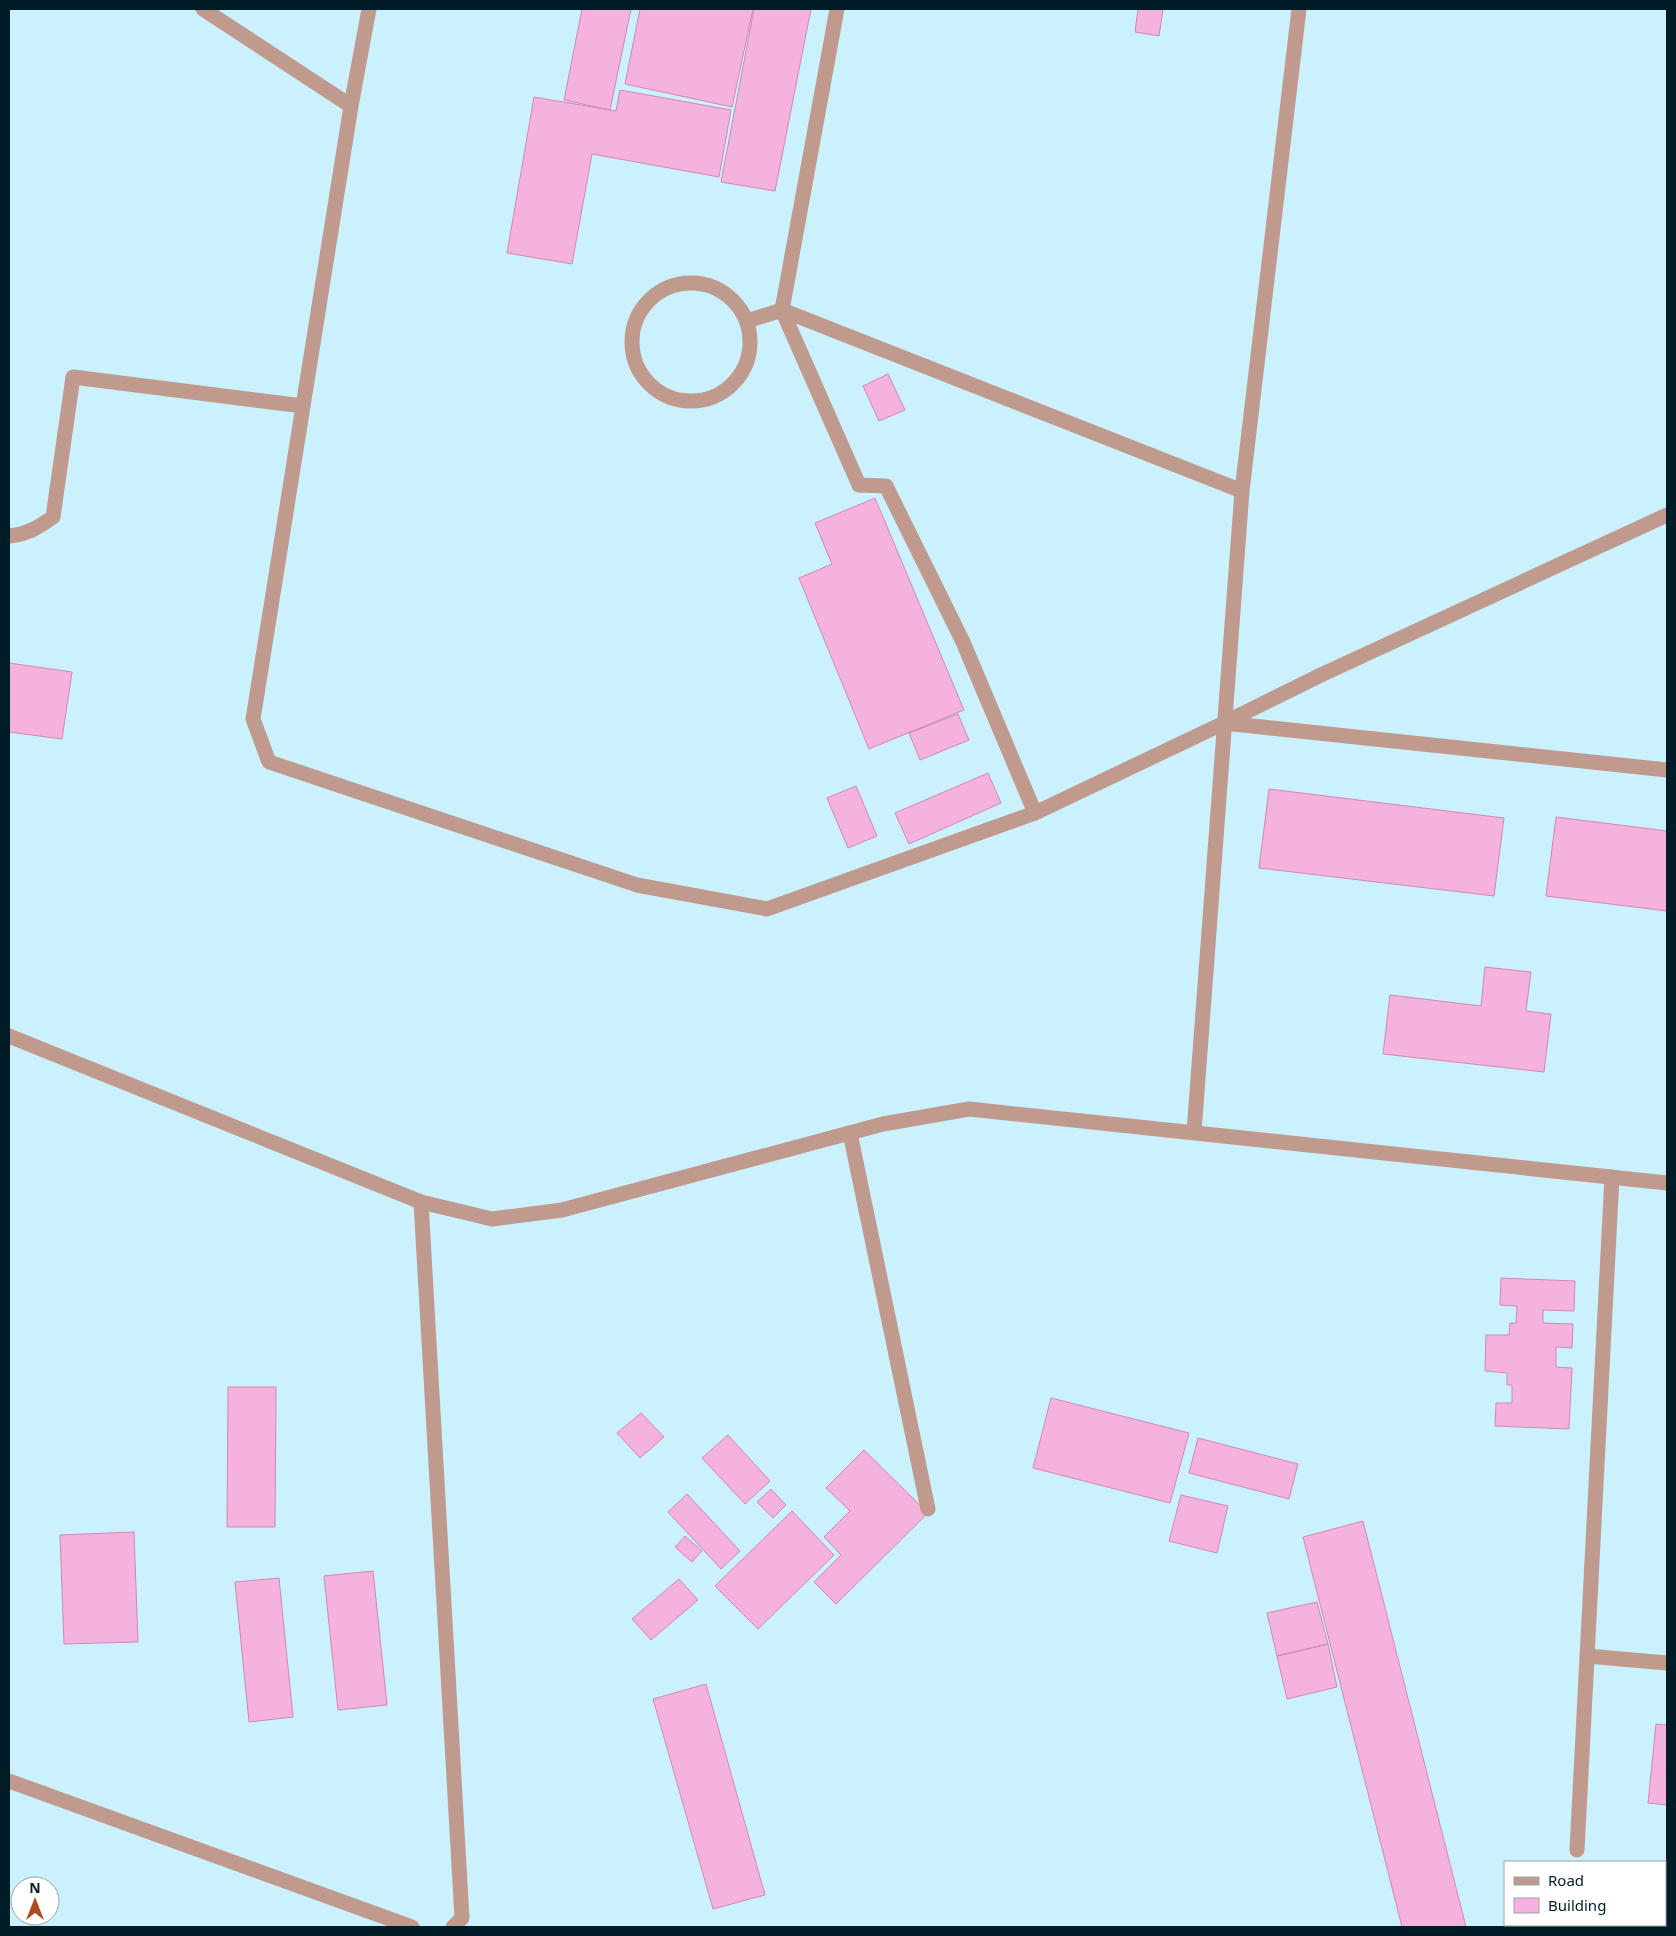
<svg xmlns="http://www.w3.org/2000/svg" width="1676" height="1936" viewBox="0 0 1676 1936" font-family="'Noto Sans',sans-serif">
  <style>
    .building { fill: #f5b2dd; stroke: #d087b7 }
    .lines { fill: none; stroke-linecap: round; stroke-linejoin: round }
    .lane { stroke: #bf9a8d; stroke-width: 15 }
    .street { stroke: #bf9a8d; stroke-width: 15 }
  </style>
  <rect width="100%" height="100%" fill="#cbf1fe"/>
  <!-- building -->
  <path class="building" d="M582,9H631L610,110L564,100Z
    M640,9H753L732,107L625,84Z
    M754,9H811L775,191L721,182Z
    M1138,9H1163L1159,36L1135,32Z
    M620,90L731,110L719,177L592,154L572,264L507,253L534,97L616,111Z
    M888,374L905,410L879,421L863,386Z
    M875,498L964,710L869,749L799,578L832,564L815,523Z
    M9,663L72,672L62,739L9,732Z
    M958,714L969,740L920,760L909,733Z
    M988,773L1001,803L909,844L895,813Z
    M856,786L877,836L848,848L827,798Z
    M1269,789L1504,818L1494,896L1259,868Z
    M1556,817L1667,831V911L1546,896Z
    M1485,967L1531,972L1526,1011L1551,1014L1544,1072L1383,1054L1390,995L1481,1006Z
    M1501,1278L1575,1281L1574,1311L1543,1310V1323L1573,1324L1572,1348L1556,1347V1367L1572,1368L1569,1429L1495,1426L1496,1403H1512V1385H1507V1373L1485,1371L1486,1335H1509L1510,1323H1516L1517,1306L1500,1305Z
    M228,1387H276L275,1527H227Z
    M1051,1398L1189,1433L1170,1503L1033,1468Z
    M641,1413L664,1437L640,1458L617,1433Z
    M728,1435L770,1481L745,1504L702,1458Z
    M1198,1438L1298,1464L1289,1499L1189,1473Z
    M864,1450L928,1513L836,1604L814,1582L841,1555L824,1537L850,1511L826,1488Z
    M771,1489L786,1505L773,1518L757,1502Z
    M687,1494L740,1551L721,1569L668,1512Z
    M1181,1495L1228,1506L1217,1553L1169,1541Z
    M792,1511L834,1555L758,1629L715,1586Z
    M1363,1521L1466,1927H1402L1303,1537Z
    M134,1532L138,1642L64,1644L60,1535Z
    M685,1536L702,1551L692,1562L675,1547Z
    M373,1571L387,1705L338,1710L324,1576Z
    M279,1578L293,1717L249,1722L235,1582Z
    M679,1579L698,1600L651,1640L632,1619Z
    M1317,1602L1328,1644L1277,1656L1267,1613Z
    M1328,1644L1337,1687L1287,1699L1277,1656Z
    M706,1684L765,1895L713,1909L653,1699Z
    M1656,1724L1667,1725V1805L1648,1803Z"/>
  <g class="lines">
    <!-- lane -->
    <path class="lane" d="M203,9L351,106
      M369,9L351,106L253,719L269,762L637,885L767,909L1035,813L1224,723L1323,674L1667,515
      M837,9L782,310L859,485L886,486L963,642L1035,813
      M632 342a59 59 0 1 1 118 0a59 59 0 1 1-118 0Z
      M747,321L782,310L1242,491
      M9,536C26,535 39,527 53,517L73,377L303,406
      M1224,723L1667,770
      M1194,1132L1242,491L1299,9
      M850,1133L928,1509
      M421,1202L462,1918L453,1927
      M1587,1656L1667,1663
      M9,1781L412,1927
      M1577,1850L1612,1177"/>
    <!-- street -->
    <path class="street" d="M9,1036L421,1202L492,1219L562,1210L883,1124L969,1109L1667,1183"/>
  </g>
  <!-- border -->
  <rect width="1676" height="1936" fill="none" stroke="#001c26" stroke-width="20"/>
  <!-- legend -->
  <rect x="1504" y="1861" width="162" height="65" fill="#ffffff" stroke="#99a4a8"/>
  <rect x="1514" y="1877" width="25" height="8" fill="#bf9a8d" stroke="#99a4a8"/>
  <text x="1548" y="1886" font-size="15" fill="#001c26">Road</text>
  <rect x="1514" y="1898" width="25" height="15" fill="#f5b2dd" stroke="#99a4a8"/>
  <text x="1548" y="1911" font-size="15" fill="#001c26">Building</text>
  <!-- north arrow -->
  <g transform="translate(35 1901)"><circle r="24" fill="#ffffff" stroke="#99a4a8"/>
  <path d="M0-4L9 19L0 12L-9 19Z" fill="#b04a20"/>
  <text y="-8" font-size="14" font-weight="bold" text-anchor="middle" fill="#001c26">N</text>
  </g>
</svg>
